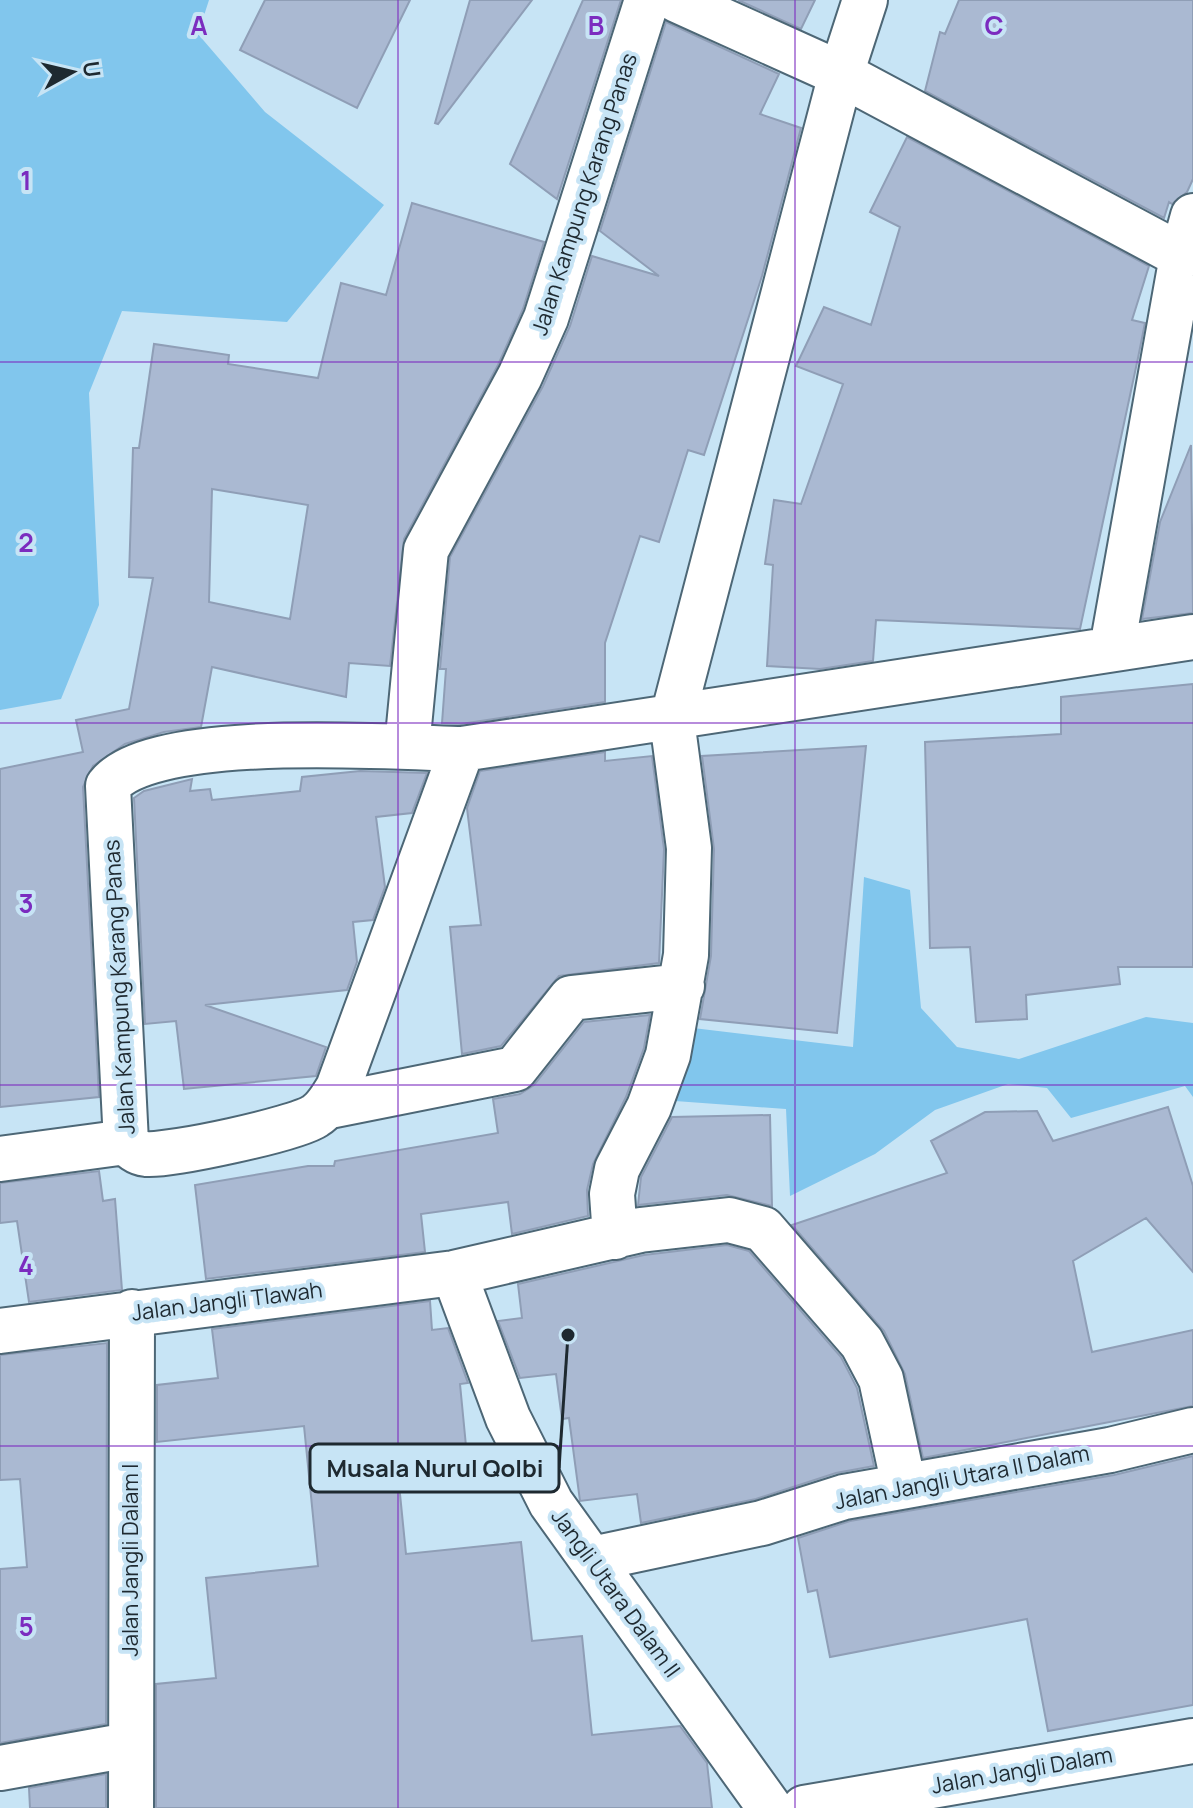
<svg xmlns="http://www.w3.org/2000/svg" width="1193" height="1808" viewBox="0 0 1193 1808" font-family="Manrope,sans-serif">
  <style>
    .green { fill: #81c6ed }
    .building { fill: #aab9d2; stroke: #8f9eb6; stroke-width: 2; fill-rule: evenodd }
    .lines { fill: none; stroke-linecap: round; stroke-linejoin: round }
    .minor-casing { stroke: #4d6776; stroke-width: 48 }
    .minor { stroke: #fff; stroke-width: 44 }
    .grid { fill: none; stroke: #7b2cbf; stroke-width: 2; stroke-opacity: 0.55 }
    .labels { text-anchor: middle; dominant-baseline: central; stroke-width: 8; stroke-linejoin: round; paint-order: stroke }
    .street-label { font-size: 22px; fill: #1e2930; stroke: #c7e4f5 }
    .grid-label { font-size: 26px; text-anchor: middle; font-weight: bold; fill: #7b2cbf; stroke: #c7e4f5; stroke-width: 8; stroke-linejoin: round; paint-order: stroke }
    .leader { fill: none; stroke: #1e2930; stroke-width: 3 }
    .callout-dot { fill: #1e2930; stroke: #c7e4f5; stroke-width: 3 }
    .callout { fill: #c7e4f5; stroke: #1e2930; stroke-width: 3 }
    .callout-label { font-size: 24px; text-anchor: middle; font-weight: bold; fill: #1e2930 }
  </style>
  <rect width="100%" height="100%" fill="#c7e4f5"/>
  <!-- green -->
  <path class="green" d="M0,0H209L198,34L265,112L384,205L287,322L122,311L89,393L99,605L61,699L0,710Z
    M864,877L910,890L921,1008L957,1047L1019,1059L1146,1017L1193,1023V1097L1185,1086L1071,1118L1047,1088L1008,1084L935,1110L875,1154L790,1196L786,1109L675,1101L693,1028L853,1047Z"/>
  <!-- building -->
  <path class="building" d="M265,0H410L357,108L240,50Z
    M470,0H532L438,124L435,123Z
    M583,0H621L557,199L510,164Z
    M738,0H815L801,29Z
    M959,0H1193V179L1187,192L1172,204L1169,202L1164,218L925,91L940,32L945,34Z
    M666,22L779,74L760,114L801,128L762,276L704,455L688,450L659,542L640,536L605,643V702L461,724L442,723L446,669H440L450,557L543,386L570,326L592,256L659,276L600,231Z
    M907,137L1149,266L1132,320L1145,323L1138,358L1080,629L876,620L873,661L820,669L767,666L773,565L765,564L774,500L801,504L843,384L796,366L824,307L871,325L900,227L870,212Z
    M412,203L544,242L523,309L498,365L404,539L390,666L349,663L346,697L212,667L201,727L164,732L125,744L93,766L83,787L99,1097L0,1107V769L83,752L76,720L129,709L153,578L129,577L133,448H139L154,344L229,355L228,364L318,378L341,283L386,295ZM212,489L308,505L290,619L209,602Z
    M1191,445L1193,613L1142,619L1160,522Z
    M1193,684V967H1118L1120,984L1026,995L1027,1019L976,1022L970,947L930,948L925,742L1061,734V697Z
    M866,746L837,1033L700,1019L711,956L714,849L702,756Z
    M605,752V761L652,756L664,849L659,963L559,976L501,1046L462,1054L450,927L481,925L467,808L480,771Z
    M360,771L427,773L412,813L376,817L385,887L373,920L353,922L357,962L347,990L205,1005L326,1047L316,1076L184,1089L176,1021L145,1024L134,798L144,791L192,779L190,791L210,789L212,800L300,791L302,777Z
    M650,1015L644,1048L626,1097L593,1164L587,1190L588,1216L512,1234L508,1202L421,1214L425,1252L206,1279L195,1185L308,1166H334L335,1161L498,1133L493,1099L520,1094L534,1085L584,1022Z
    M1168,1107L1193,1186V1272L1146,1218L1073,1261L1092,1352L1193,1330V1406L923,1458L905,1374L884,1331L792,1225L947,1173L931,1141L985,1112L1037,1111L1053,1141Z
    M770,1115L772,1206L727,1195L638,1205L641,1177L672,1117Z
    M99,1171L103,1201L115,1199L122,1290L29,1302L17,1221L0,1223V1183Z
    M727,1245L749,1251L841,1357L857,1388L874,1466L836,1473L756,1499L641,1523L637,1494L580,1501L569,1418L562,1419L556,1374L520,1378L498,1321L522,1318L518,1284L644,1255Z
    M430,1301L432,1330L448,1328L468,1383L460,1384L466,1446L396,1454L406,1554L521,1542L532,1641L582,1636L592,1735L680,1726L707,1763L712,1808H156V1684L216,1678L206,1578L318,1566L304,1426L157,1442V1385L218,1378L212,1329Z
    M107,1343L106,1724L0,1743V1569L27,1567L20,1479L0,1480V1355Z
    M1193,1456V1705L1048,1731L1027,1619L830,1657L817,1590L808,1592L798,1538L850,1521L1114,1475Z
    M106,1774V1808H30L29,1788Z"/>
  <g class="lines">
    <!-- minor casing -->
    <g class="minor-casing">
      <path id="minor" d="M677,0L841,74L1182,256L1193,216
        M1112,648L1182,256
        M407,747L426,550L520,376L546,318L647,0
        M462,749C391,747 150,730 108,786L126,1142C132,1148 137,1153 146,1154C170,1156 296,1129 315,1116C325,1110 332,1098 338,1088L462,749L1193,637
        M325,1107L515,1069L571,998L682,986
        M0,1159L126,1142
        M615,1237L612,1194L617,1169L649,1107L668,1055L686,955L689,848L672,720L841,74L865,0
        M454,1273L508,1418L551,1503L770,1808
        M0,1331L454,1273L640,1230L729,1220L763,1229L862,1343L881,1379L904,1486
        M592,1559L762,1523L844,1497L1110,1450L1193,1430
        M0,1768L129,1745
        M131,1808L132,1312
        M804,1808L1193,1741"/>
    </g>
    <!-- minor -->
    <use href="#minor" class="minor"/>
  </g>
  <!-- grid -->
  <path class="grid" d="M398,0V1808M795,0V1808M0,362H1193M0,723H1193M0,1085H1193M0,1446H1193"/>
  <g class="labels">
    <!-- street labels -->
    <g class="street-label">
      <text transform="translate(584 194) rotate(-72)">Jalan Kampung Karang Panas</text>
      <text transform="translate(119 987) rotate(-93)">Jalan Kampung Karang Panas</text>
      <text transform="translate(227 1301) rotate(-7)">Jalan Jangli Tlawah</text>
      <text transform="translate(962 1477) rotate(-11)">Jalan Jangli Utara II Dalam</text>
      <text transform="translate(130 1560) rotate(-90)">Jalan Jangli Dalam I</text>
      <text transform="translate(616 1593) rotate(54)">Jangli Utara Dalam II</text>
      <text transform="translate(1022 1770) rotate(-10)">Jalan Jangli Dalam</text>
    </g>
  </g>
  <g class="grid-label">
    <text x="199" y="35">A</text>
    <text x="596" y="35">B</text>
    <text x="994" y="35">C</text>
    <text x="26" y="190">1</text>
    <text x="26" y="552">2</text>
    <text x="26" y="913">3</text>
    <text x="26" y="1275">4</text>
    <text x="26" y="1636">5</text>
  </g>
  <!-- callouts -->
  <path class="leader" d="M568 1335L559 1468"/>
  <circle class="callout-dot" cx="568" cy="1335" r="8"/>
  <rect class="callout" x="310" y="1444" width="249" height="48" rx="8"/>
  <g class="callout-label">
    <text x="435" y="1477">Musala Nurul Qolbi</text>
  </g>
  <!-- north arrow -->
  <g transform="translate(72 72) rotate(82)" stroke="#c7e4f5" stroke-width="6" paint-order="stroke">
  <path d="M0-6L14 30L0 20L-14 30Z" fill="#1e2930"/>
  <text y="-12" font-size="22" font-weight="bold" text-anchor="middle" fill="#1e2930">U</text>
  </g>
</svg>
